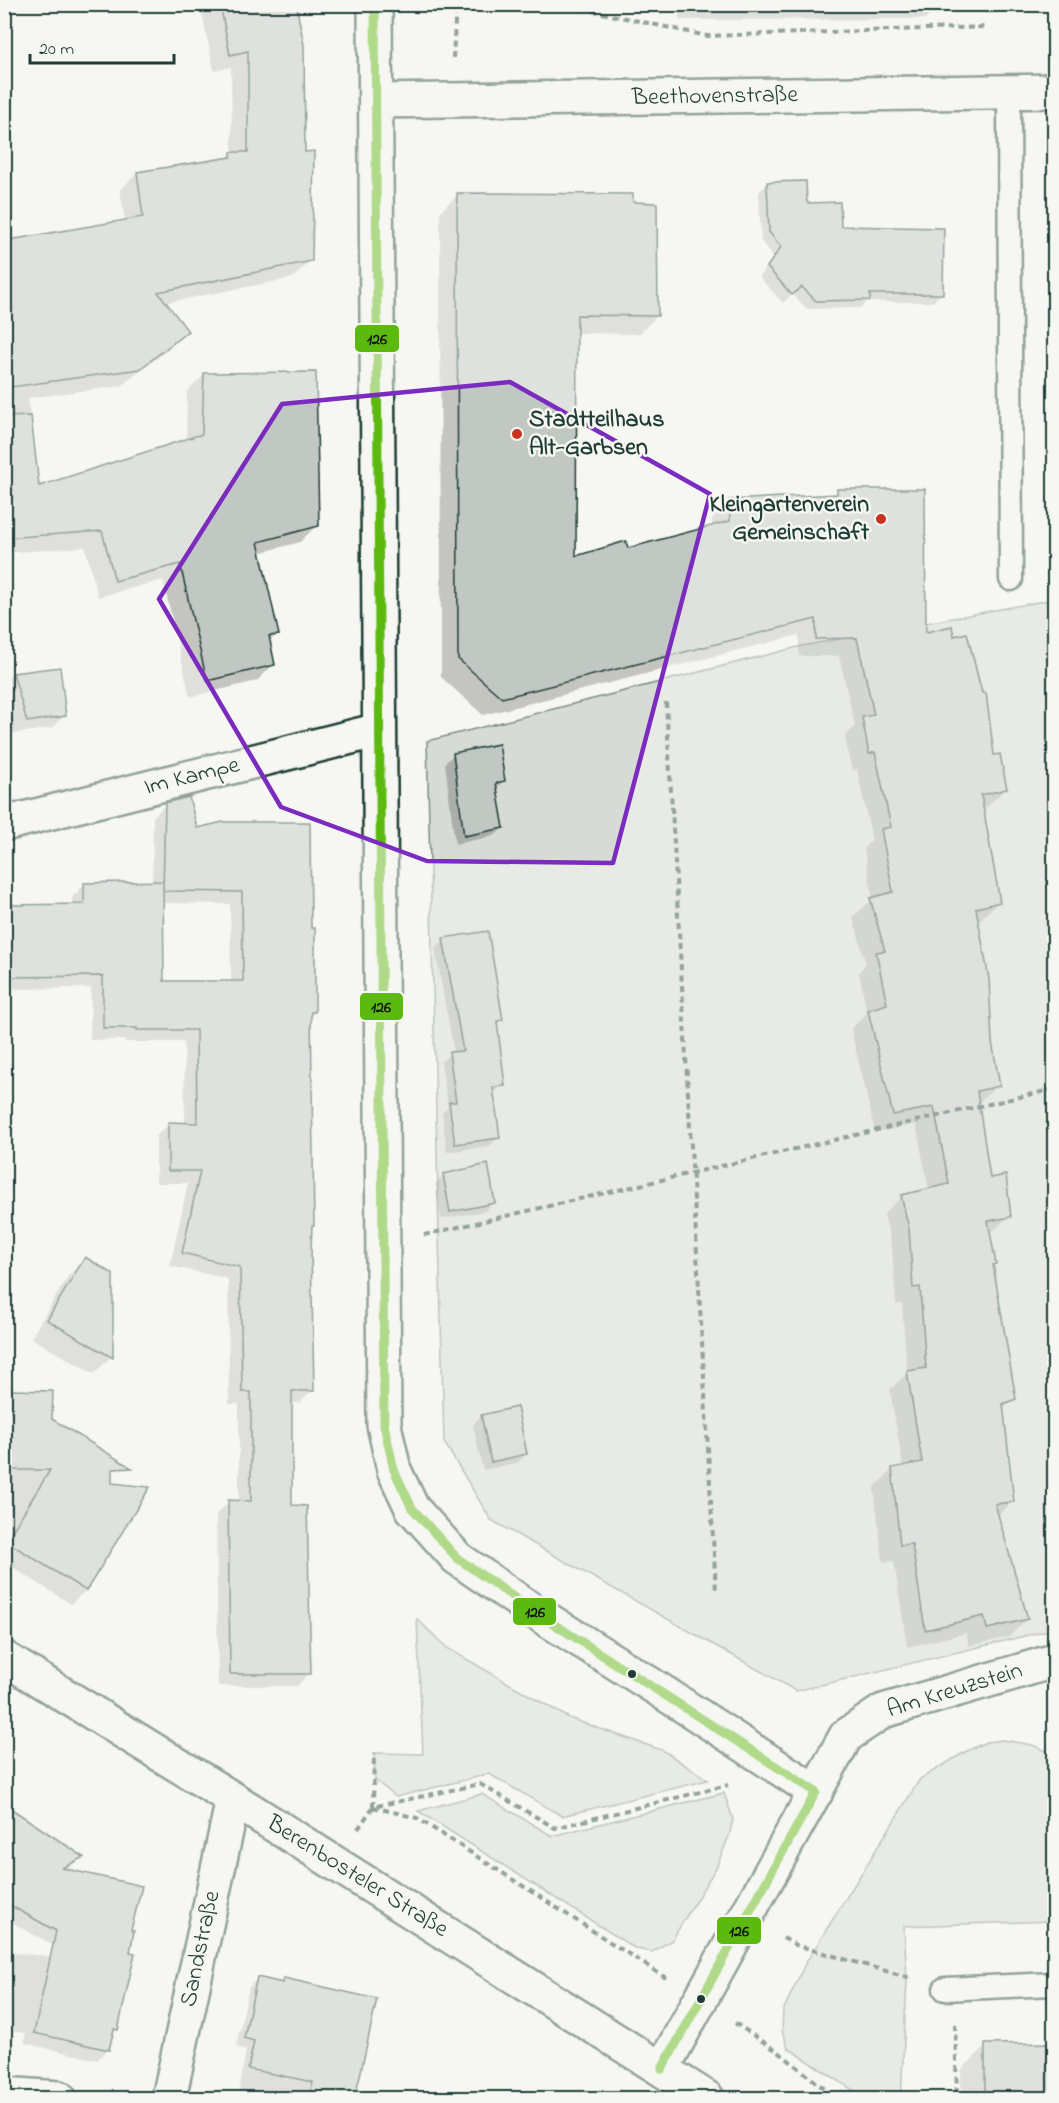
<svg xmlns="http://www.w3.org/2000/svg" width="1059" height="2103" font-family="'Indie Flower',sans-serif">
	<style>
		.green { fill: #d6dbd6; stroke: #7a8c85; stroke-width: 1.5 }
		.shadow { fill: #0003; fill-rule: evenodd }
		.building { fill: #c1c8c3; stroke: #1f3d34; stroke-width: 1.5 }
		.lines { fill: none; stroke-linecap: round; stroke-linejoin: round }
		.service-casing { stroke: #1f3d34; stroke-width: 27 }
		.minor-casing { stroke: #1f3d34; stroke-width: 38 }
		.tertiary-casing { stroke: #1f3d34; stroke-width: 38 }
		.path { stroke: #1f3d34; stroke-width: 4; stroke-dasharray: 6 4.5; stroke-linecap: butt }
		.service { stroke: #f6f6f2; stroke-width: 22 }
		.minor { stroke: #f6f6f2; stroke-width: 33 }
		.tertiary { stroke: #f6f6f2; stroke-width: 33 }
		.bus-1-casing { stroke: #f6f6f2; stroke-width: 14 }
		.bus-1 { stroke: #5cb910; stroke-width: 9 }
		.marked { fill: none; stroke: #7b2cbf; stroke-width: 4.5; stroke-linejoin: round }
		.poi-dot { fill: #c8321e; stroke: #f6f6f2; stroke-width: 2 }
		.bus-dot { fill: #1f3d34; stroke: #f6f6f2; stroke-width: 2 }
		.labels { text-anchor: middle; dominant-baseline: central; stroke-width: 5; stroke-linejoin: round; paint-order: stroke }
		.street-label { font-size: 24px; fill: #1f3d34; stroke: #f6f6f2 }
		.poi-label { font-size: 24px; font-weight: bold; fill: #1f3d34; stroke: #f6f6f2; text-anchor: start }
		.line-badge { stroke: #f6f6f2; stroke-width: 2 }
		.pale-badge-label { font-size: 16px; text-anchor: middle; font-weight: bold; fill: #111 }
	</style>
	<rect width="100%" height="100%" fill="#f6f6f2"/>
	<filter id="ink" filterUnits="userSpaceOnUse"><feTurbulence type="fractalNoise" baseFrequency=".0167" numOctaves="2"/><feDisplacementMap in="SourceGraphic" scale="12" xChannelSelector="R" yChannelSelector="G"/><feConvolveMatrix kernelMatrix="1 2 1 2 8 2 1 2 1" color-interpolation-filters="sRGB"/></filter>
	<g filter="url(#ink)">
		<path class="green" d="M1054,599v1030l-258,62 -305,-171 -47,-78 -17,-701 375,-95z
			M417,1619l30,29 122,70 95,33 44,29 -146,36 -73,-42 -93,23 -21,-17 -1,-27 49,1z
			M1003,1740l29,5 15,6 7,12v158l-150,5 3,54 -6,118h-36l-77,-50 -6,-17 1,-20 22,-47 115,-185 45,-27 21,-10z
			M724,1793l9,26 -4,17 -12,30 -45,74 -20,12 -16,-3 -218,-138 64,-17 70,42z"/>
		<path class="shadow" d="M200,4h95l15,257 -17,17 -128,25 21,28 -16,17 -49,38 -93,12 9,90 149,-47 1,-49 17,-17 113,150 -17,17 -41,11 18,81 -8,8 5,22 -17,17 -67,16 -27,-117 -65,17 -13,-50 -81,6v-359l5,-1 5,48 111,-20 -5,-31 17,-17 89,-14 6,-6 -1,-86 -17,4z
			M679,4h262l-15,15 -247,1z
			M768,183l37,21 137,89 -9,9h-66l-7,6 -53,1 -15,-15 -9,9 -24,-26 14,-20 -12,-16 -2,-49z
			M458,194l199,122 -18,18 -64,-1v225l52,-8 85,-23v-8l18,-18 102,-5 5,-5 88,143 68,123 12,32 -18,18 -6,1 17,94 -18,18h-4l14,122 8,43 -21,19 12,75 20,37 -20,19 6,28 -4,4 23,132 -12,11 11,91 -16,16 30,102 -18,18 -40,9 -3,-13 -59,14 -13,-86 -11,1 -9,-74 18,-18 11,-3 -13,-77 17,-17 -5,-69 -6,1 -4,-57 -8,-34 18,-18 27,-6 -13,-66 -41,8 -24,-103 16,-16 -8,-41 7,-8 -13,-47 20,-18 -9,-51 8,-8 -15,-71 -5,2 -7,-34 10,-11 -16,-70h-40v-21l-316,80 -42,-38 -1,-465z
			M59,669l5,47 -12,12 -48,7v-59z
			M454,754l49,27 -8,8 8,39 -9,8 -39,8 -10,-81z
			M166,804l143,125 5,82 -4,4 2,375 -12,13h-10l1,103 18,167 -12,13h-79l-2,-172 13,-12h10v-98h-10l-1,-125 -58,-13 18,-83h-32v-47l13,-12h16l-1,-82h-59v-2h-35l1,-52 -87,1v-83h68v-9l13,-13 67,-1 1,-66zM162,903l68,1 1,78 -68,1z
			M444,940l58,79 -6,6 7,60 -11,9 6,43 -8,9 -43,6 -5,-39 6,-7 -7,-44 9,-8 4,-1 -19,-105z
			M443,1176l51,26 -9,9 -44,8 -6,-35z
			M85,1259l27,15 -1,83 -17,17 -63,-36 37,-62z
			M11,1391l100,93 37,4 -63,103 -14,13 -67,-42v-165z
			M481,1416l45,38 -9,9 -34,7 -10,-45z
			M4,1807l77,51 -15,12 56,92 -5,67 -6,6 -3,14 -11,11 -73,-17 2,-10 -22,-2v-79l74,7 -74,-41z
			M258,1978l23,6 4,-4 71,109 7,2 -2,7h-123l8,-48 -10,-3 13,-60z
			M986,2046h68v52h-93v-28z"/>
		<path class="building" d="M220,4h76l8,41 1,107 9,-1 -2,110 -154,31 30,39 -48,38 -136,19v-147l139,-24 -6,-45 94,-15v-5h17v-101l-18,4z
			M806,181l1,22 33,-1 1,24 103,2 -1,66h-73v6l-54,1 -14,-14 -10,8 -25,-28 14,-20 -12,-15 -2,-50z
			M457,193l176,1v8l24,1 1,113 -81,-1 -1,241 50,-15 2,7 102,-27 -1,-21 108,-6v-5h88l1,143 26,-6 2,10 13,-3 15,60h4l8,62 6,-1 7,35 -26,6 19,107 -24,6 13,71 3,63 8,44 -23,5 13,87 16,-3 5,42 -23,4 8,43 -3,1 23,134 -13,5 11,98 -19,2 33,115 -41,10 -3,-13 -59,14 -13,-86 -12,1 -8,-77 30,-6 -15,-91 19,-3 -6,-81 -7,1 -4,-59 -8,-34 48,-11 -15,-77 -41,8 -25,-105 19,-6 -11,-52 9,-1 -15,-53 23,-6 -12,-63 10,-2 -16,-75 -6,2 -7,-37 12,-2 -17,-77 -41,1v-20l-314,79 -44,-39z
			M316,372l3,154 -61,16 21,93 -10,1 6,29 -68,16 -27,-117 -65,17 -13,-50 -98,7v-121l27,-1 8,70 163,-52 2,-61z
			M60,667l6,49 -39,6 -14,-49z
			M499,744l6,37 -9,2 8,45 -40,8 -11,-83z
			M189,797l8,31 26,-6h87l1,106h4v84h-4l3,214h-2l-1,22 3,143h-22v114l15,1 4,168h-81l-2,-174 23,1v-109h-9l-2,-125 -58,-14 18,-82h-32v-49l29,1 -1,-93h-59v-2h-34v-52l-99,1v-72l80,-1v-21l79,-2 1,100h79l-1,-89 -79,-1 2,-88z
			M488,931l15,89 -6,1 8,65 -12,1 7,51 -45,6 -6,-42h7l-7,-50 14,-1 -20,-113z
			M488,1164l7,39 -45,9 -7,-38z
			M85,1257l28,17v84l-66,-38z
			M10,1390l43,1 -1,28 80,49 -20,1v14l38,4 -64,104 -80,-50 44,-71h-46v-59h6z
			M517,1407l10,47 -36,8 -10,-47z
			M4,1804l80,53 -22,11 80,18 -11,44 3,1 -4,21 5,1 -17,77 -4,-1 -5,21 -75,-17 22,-102 -52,-29z
			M257,1977l26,6 1,-5 93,21 -22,99h-46l4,-16 -65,-13 6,-28 -10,-3z
			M1054,2043v55h-69v-54z"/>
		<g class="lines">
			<g class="service-casing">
				<path id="service" d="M1009,92l2,487
					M945,1989l109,-5"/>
			</g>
			<g class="minor-casing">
				<path id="minor" d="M375,4l9,1421 10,45 18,38 45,50 75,52 126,79 158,103
					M376,101l678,-10
					M4,824l375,-94
					M662,2069l184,-333 37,-25 171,-50
					M4,2094l55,4
					M169,2098l64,-299"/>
			</g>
			<g class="tertiary-casing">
				<path id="tertiary" d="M4,1658l229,141 474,299"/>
			</g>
			<path class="path" d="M561,4l146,32 280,-9
				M453,58l3,-54
				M666,702l50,889
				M424,1235l630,-146
				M377,1806l103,-22 75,44 173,-43
				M373,1807l44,11 249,160
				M373,1807l1,-54
				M358,1829l15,-22
				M783,1938l13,7 114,33
				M735,2023l45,30 56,45
				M955,2024l2,74"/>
			<use href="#service" class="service"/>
			<use href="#minor" class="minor"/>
			<use href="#tertiary" class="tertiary"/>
			<g class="bus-1-casing">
				<path id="bus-1" d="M375,4l9,1421 10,45 18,38 45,50 75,52 284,182
					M662,2069l154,-277"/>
			</g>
			<use href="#bus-1" class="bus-1"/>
		</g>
	</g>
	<path d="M0 0H1059V2103H0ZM510,382l200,112 -97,369 -186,-2 -146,-54 -122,-208 123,-195z" fill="#f6f6f2" fill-opacity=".55" fill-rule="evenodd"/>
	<path class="marked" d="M510,382l200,112 -97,369 -186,-2 -146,-54 -122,-208 123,-195z"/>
	<g class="poi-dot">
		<circle cx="517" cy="434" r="6"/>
		<circle cx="881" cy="519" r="6"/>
	</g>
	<g class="bus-dot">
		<circle cx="632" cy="1674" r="5"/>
		<circle cx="701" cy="1999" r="5"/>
	</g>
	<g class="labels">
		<g class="street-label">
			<text transform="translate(715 97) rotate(-1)">Beethovenstraße</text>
			<text transform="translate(192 777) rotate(-14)">Im Kampe</text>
			<text transform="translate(955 1691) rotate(-17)">Am Kreuzstein</text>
			<text transform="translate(357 1877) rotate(32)">Berenbosteler Straße</text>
			<text transform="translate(201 1949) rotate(-78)">Sandstraße</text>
		</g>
		<g class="poi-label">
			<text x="529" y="420">Stadtteilhaus<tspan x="529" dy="28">Alt-Garbsen</tspan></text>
			<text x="869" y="505" text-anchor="end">Kleingartenverein<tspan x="869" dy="28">Gemeinschaft</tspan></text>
		</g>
	</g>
	<g class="line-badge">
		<rect x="354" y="324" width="46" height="29" rx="6" fill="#5cb910"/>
		<rect x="359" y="992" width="45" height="29" rx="6" fill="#5cb910"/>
		<rect x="512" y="1597" width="45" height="29" rx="6" fill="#5cb910"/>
		<rect x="716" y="1916" width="46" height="29" rx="6" fill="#5cb910"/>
	</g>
	<g class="pale-badge-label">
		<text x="377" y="344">126</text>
		<text x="381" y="1012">126</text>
		<text x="535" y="1617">126</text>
		<text x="739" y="1936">126</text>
	</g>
	<rect width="1059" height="2103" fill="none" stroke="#f6f6f2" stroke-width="24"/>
	<rect x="12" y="12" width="1035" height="2079" fill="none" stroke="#1f3d34" stroke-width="2" filter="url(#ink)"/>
	<path d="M30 54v9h144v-9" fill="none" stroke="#1f3d34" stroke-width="3"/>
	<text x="39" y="54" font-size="18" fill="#1f3d34" stroke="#f6f6f2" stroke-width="4.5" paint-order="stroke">20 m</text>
</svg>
